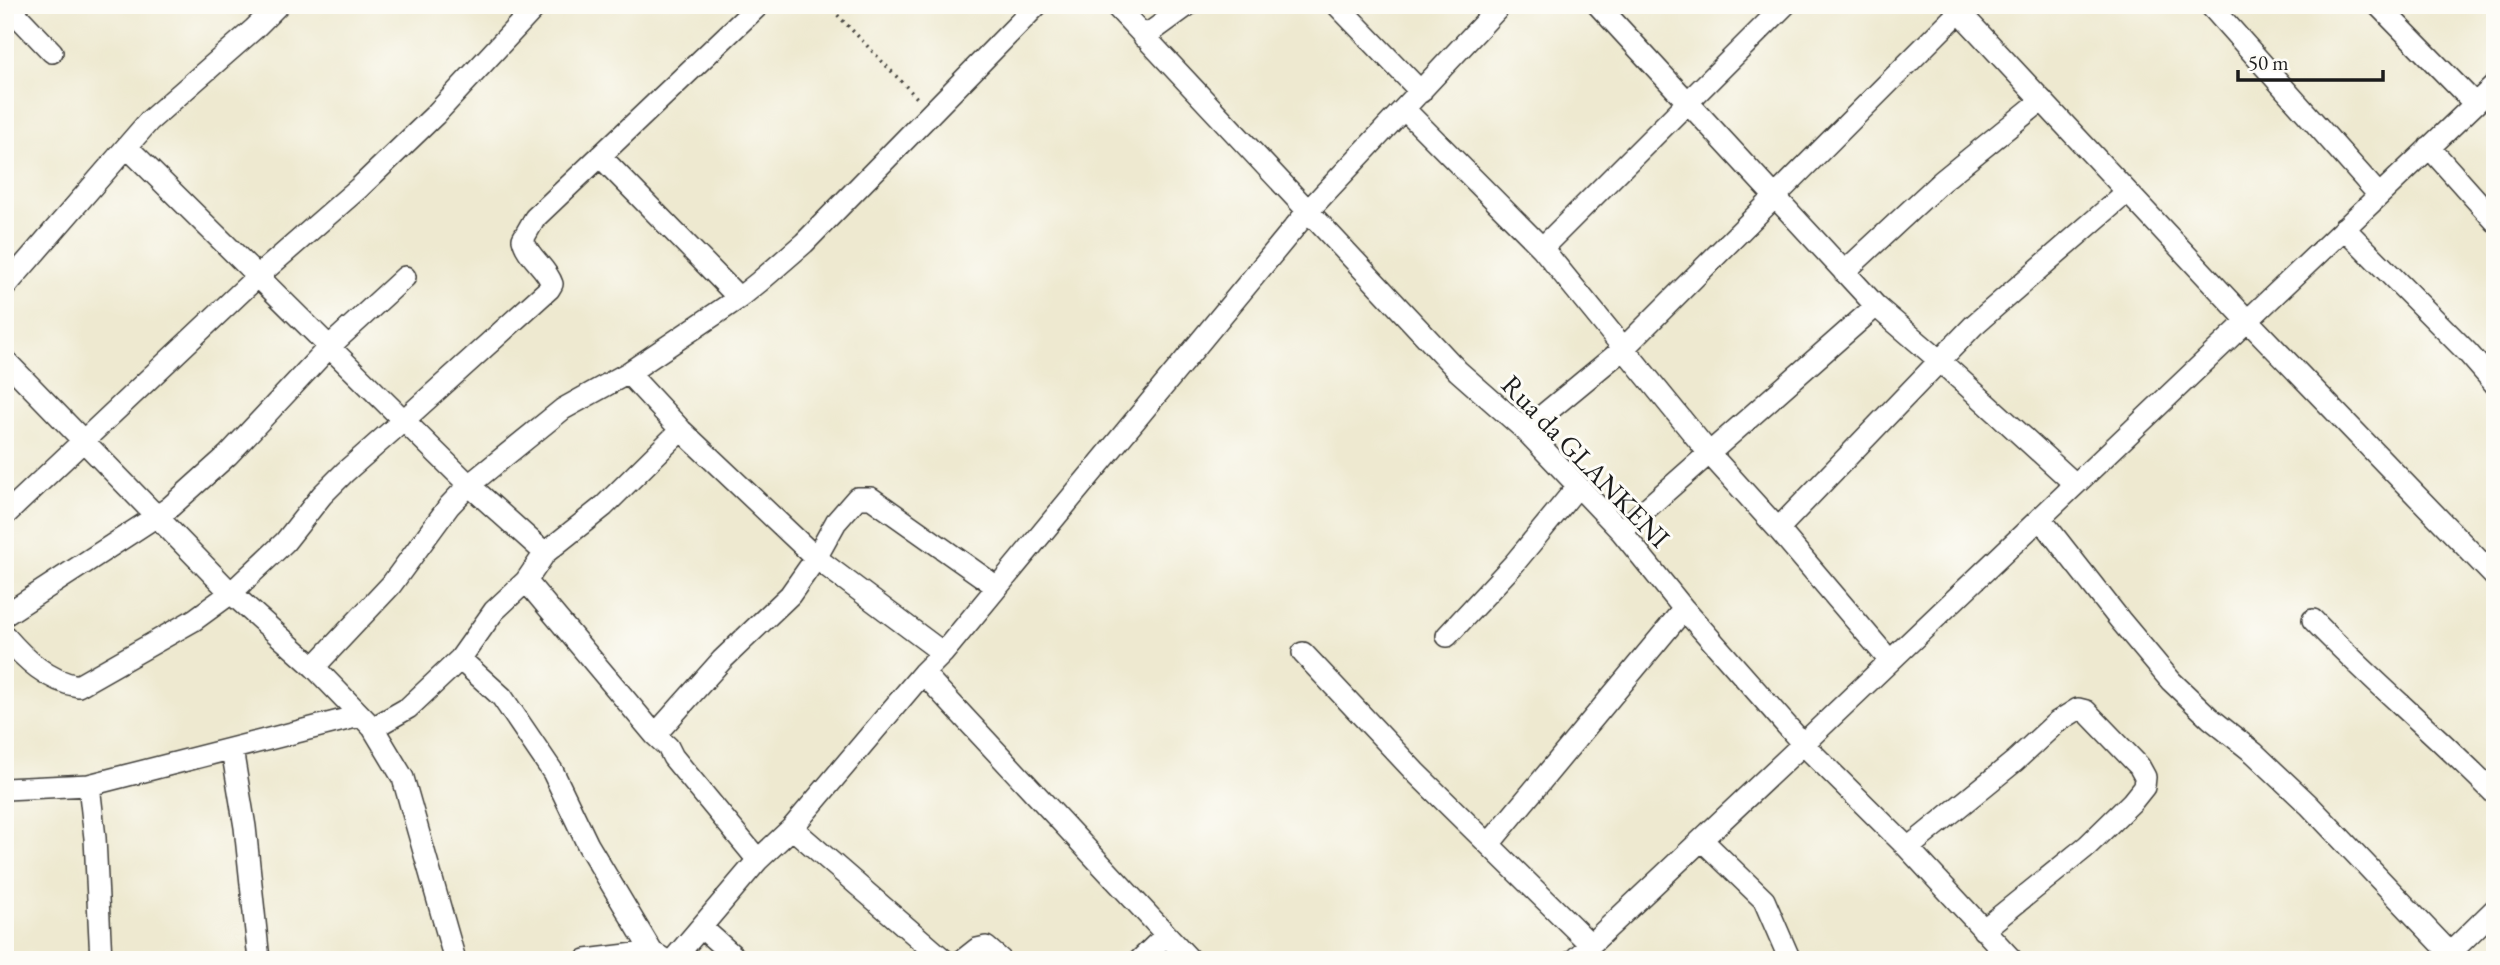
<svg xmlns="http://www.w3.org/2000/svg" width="2500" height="965" font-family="'EB Garamond',serif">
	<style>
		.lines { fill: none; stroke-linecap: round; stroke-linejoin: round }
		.minor-casing { stroke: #3c3b37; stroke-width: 24 }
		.path { stroke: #3c3b37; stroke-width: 3.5; stroke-dasharray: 2 5; stroke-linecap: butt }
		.minor { stroke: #fff; stroke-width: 21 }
		.labels { text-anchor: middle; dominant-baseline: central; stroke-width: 6; stroke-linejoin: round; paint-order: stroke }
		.street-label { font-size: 28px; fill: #1c1c1c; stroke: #fdfcf7 }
	</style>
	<rect width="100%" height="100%" fill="#fdfcf7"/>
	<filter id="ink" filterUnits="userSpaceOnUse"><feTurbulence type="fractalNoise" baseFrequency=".0143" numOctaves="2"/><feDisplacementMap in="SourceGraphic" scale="14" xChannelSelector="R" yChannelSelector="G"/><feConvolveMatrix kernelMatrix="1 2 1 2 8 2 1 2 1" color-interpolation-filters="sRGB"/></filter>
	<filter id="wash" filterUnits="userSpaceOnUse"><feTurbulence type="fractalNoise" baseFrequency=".00686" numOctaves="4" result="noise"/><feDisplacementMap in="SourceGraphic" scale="28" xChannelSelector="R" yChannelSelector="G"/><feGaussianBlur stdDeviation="1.57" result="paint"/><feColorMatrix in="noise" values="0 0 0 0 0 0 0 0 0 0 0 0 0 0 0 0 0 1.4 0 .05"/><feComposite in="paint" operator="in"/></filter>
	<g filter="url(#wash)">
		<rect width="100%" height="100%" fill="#eee9d0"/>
	</g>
	<g filter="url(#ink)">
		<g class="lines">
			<g class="minor-casing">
				<path id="minor" d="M7,5l45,47
					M1115,5l343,366 67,59 96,101 63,78 119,135 105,104 104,112
					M1337,5l84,87
					M1598,5l278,301 64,55 135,123
					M1953,5l294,315 248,257
					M2210,5l169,190
					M2378,5l97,99
					M1144,37l44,-32
					M1405,110l137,138 167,205 69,76 112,132
					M127,147l342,338 76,68
					M2429,147l66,74
					M600,156l139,142
					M2344,228l124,125 27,31
					M1542,248l243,-243
					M1844,272l98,-91 100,-81
					M5,287l144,-166 105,-92 24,-24
					M5,360l226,233 83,74 59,61 30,50 52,182
					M628,373l53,57 135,128 127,95
					M1525,430l98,-81 336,-337
					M5,515l253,-239 102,-89 75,-72 102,-110
					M2040,518l80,102 51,61 39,37 44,35 55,52 141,148
					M1778,529l196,-204 153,-133
					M1621,531l255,-225
					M526,581l129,154 13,12 5,10 85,103
					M5,615l164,-107 59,-53 102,-109 75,-69
					M2313,620c59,61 123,114 182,174
					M5,636c20,23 43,45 73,50l116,-66 37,-27 54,-51 37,-47 23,-23 59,-52 145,-131 3,-5c-6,-18 -25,-27 -29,-45l12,-21 224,-213
					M1447,636l66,-71 65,-79
					M1303,653l112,119 175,172
					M460,659l42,38 51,75 35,73 64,107
					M314,667l77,-82 58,-79 20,-21 94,-76 65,-36 111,-75 20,-16 45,-39 233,-238
					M923,673l267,287
					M373,728l35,-20 52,-49 34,-48 32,-30 19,-28 59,-47 77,-76
					M655,735l67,-75 68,-65 26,-37 20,-36 21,-24h14l126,89
					M232,749l13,78 14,133
					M89,785l6,53 6,122
					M5,789l84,-4 270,-69
					M792,828l152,132
					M1702,840l62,60 26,60
					M1489,844l195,-235
					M1908,848l107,-87 42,-39 21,-13 8,2 53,55 6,11 -1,10 -12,15 -45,44 -104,84
					M702,928l36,32
					M586,960l66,-8 10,6
					M673,960l85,-100 34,-32 131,-155 20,-20 365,-442 193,-206
					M963,960l14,-11 9,-2 15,13
					M1140,960l26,-25
					M1574,960l229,-216 692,-659
					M2443,960l52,-51"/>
			</g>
			<path class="path" d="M828,5l91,95"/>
			<use href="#minor" class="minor"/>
		</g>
	</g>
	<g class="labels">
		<g class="street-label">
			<text transform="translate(1586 461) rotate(46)">Rua da GLANKENI</text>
		</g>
	</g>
	<rect width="2500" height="965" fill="none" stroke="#fdfcf7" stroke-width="28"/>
	<path d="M2238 70v10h145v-10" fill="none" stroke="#1c1c1c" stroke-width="3.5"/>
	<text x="2248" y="70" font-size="21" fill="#1c1c1c" stroke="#fdfcf7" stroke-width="5" paint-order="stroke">50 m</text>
</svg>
